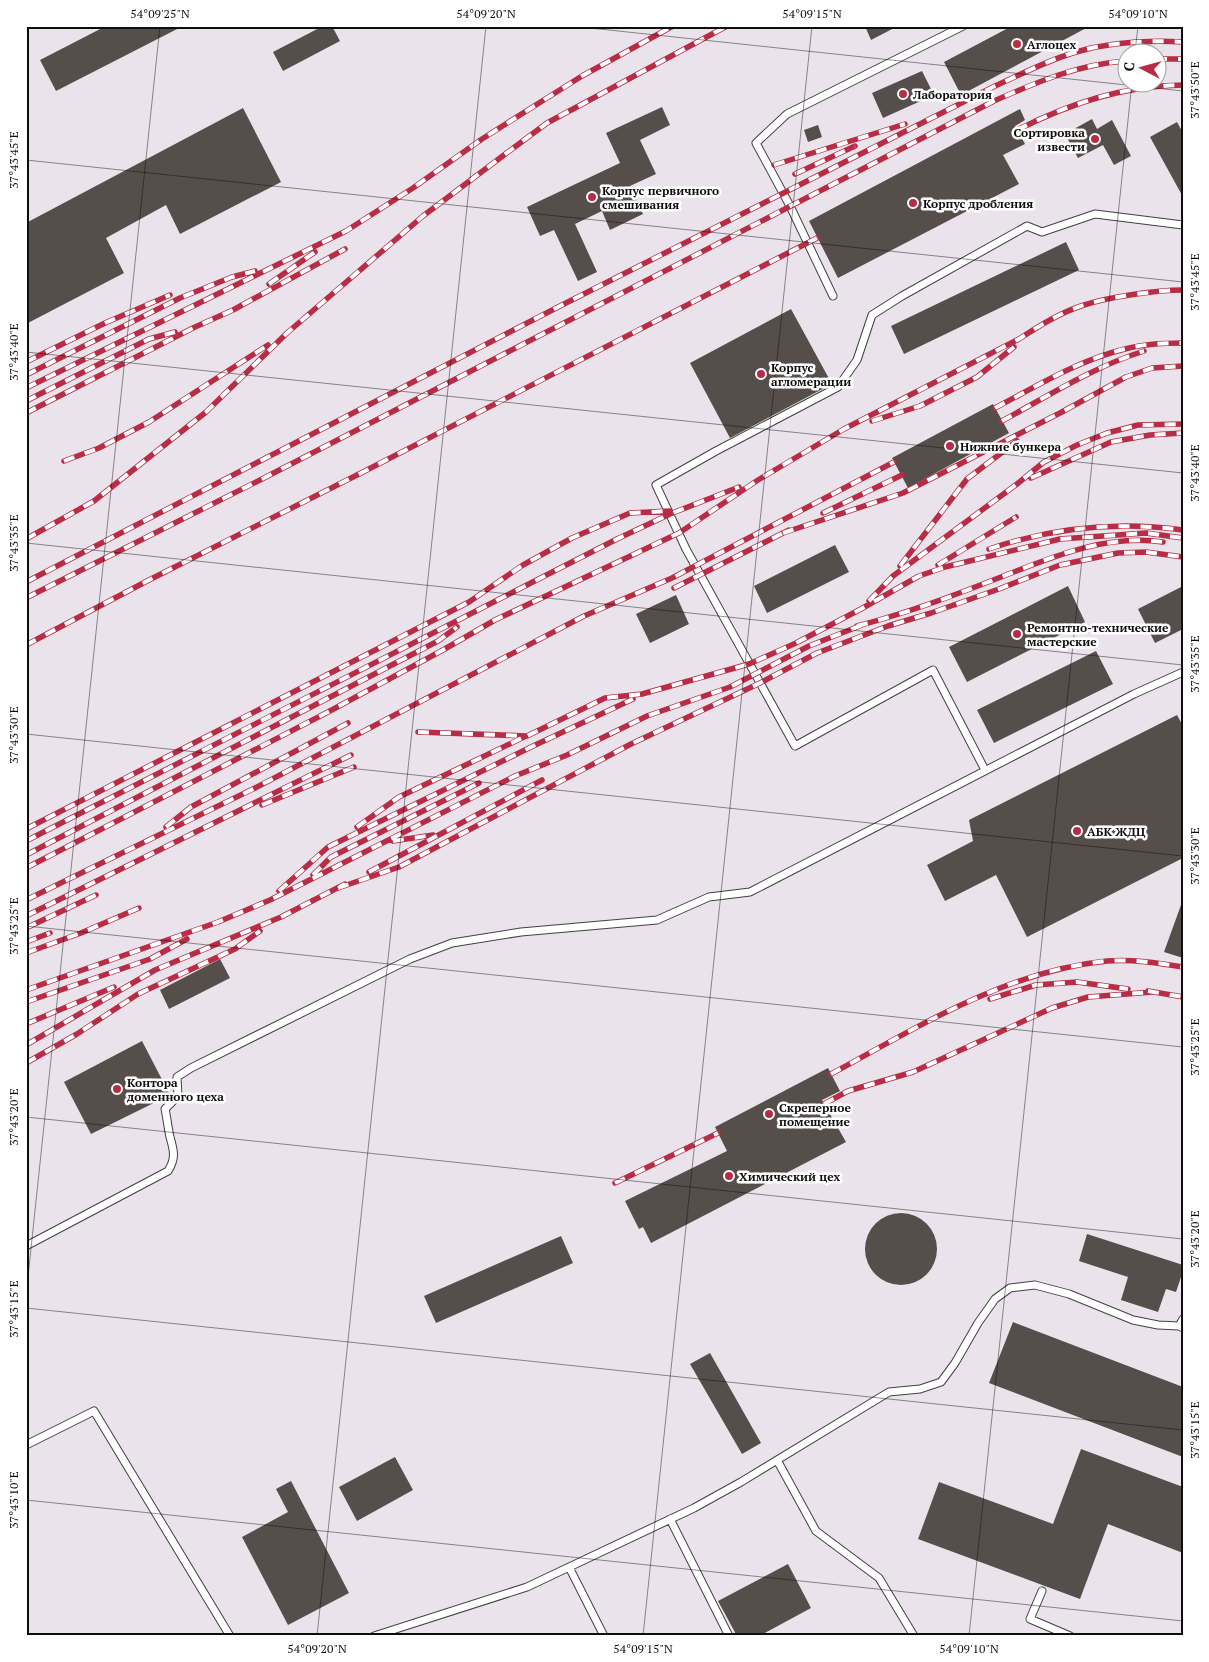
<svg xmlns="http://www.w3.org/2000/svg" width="1209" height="1662" font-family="'PT Serif',serif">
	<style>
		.industrial { fill: #eae3ec; fill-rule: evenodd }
		.building { fill: #564e4b }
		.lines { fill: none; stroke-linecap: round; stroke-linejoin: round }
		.lane-casing { stroke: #414141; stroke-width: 9 }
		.lane { stroke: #fff; stroke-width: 7 }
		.rail-casing { stroke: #b82c45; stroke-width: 5.5 }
		.rail { stroke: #fff; stroke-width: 4; stroke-dasharray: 11; stroke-linecap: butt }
		.ticks { fill: none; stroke: #0e0e0e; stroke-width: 1; stroke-opacity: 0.45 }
		.poi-dot { fill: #b82c45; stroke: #fff; stroke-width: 2 }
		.labels { text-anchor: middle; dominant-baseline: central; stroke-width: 5; stroke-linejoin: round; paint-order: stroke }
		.poi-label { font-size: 12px; font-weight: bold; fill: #0e0e0e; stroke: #fff; text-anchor: start }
		.neatline { fill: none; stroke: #0e0e0e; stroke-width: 2 }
		.ticks-label { font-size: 12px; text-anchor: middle; fill: #0e0e0e }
	</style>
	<rect width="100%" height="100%" fill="#fefaf0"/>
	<path class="industrial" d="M26,26h1157v1610h-1157zM1126,52h30v30h-30z"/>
	<path class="building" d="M106,26h77l-127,65 -16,-31z
		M323,26h9l8,15 -57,30 -10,-19z
		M865,26h33l-27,14z
		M1012,26h78l-129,69 -17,-33z
		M922,71l12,24 -51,23 -11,-25z
		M662,107l8,18 -30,15 16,34 -26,12 13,28 -33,16 -8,-19 -27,13 22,48 -19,9 -24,-51 -14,6 -13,-29 93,-44 -14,-30z
		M243,108l38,74 -101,52 -14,-29 -60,33 18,35 -98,51v-101z
		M1020,109l5,11 -10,6 10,18 -22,11 16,29 -181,94 -29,-57z
		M1092,119l5,10 15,-9 19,36 -17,9 -11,-20 -25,13 -13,-24z
		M1177,122l6,11v64l-33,-60z
		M818,125l4,12 -14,5 -4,-12z
		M1066,242l13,28 -175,84 -13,-28z
		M791,309l41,75 -102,54 -40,-75z
		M993,404l16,29 -101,55 -16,-30z
		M835,545l14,27 -82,41 -13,-27z
		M1068,586l17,36 -118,60 -18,-35z
		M1183,586v43l-28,14 -17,-34z
		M676,595l13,29 -39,19 -14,-29z
		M1096,651l17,33 -119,59 -17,-33z
		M1177,715l6,11v132l-156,79 -31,-62 -51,26 -18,-36 46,-24 -4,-21z
		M1181,905h2v53l-19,-6z
		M220,959l10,19 -61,31 -9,-19z
		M142,1041l28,54 -79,39 -27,-52z
		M828,1068l12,23 -18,9 24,42 -195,101 -8,-16 -4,2 -14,-28 102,-50 -12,-24z
		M865 1249a36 36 0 1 1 72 0a36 36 0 1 1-72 0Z
		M1087,1234l96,31v6l-7,21 -10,-3 -8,23 -37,-12 7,-23 -49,-16z
		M561,1236l12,27 -137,60 -12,-27z
		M1013,1322l170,65v70l-194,-74z
		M710,1353l51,90 -19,11 -52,-90z
		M1081,1449l102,38v66l-75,-29 -28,75 -162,-60 21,-57 114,42z
		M395,1457l18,33 -56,31 -18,-34z
		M291,1481l58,112 -61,32 -46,-88 46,-25 -12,-23z
		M788,1564l23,44 -52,28h-22l-19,-35z"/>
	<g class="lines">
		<g class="lane-casing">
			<path id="lane" d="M833,296l-43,-90 -34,-63 31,-29 176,-88
				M985,770l-52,-100 -138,76 -109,-197 -30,-64 60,-34 122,-64 19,-27 15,-45 30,-19 125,-70 15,6 53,-18 88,11
				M26,1246l142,-75c8,-13 6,-20 2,-34 -2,-9 -3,-19 -5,-28l13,-13 -1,-19 14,-9 219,-109 42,-16 69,-11 136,-12 52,-23 41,-5 384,-198 49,-22
				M1179,1326l4,-7
				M26,1445l68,-34 136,225
				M777,1460l39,71 63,47 35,58
				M670,1519l59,117
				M569,1567l35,69
				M1042,1591l-12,28 40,17
				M374,1636l153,-49 167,-79 47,-26 148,-90 31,-3 21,-7 14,-19 23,-40 17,-24 15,-11 25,-3 34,9 64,26 25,5 21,1 4,2"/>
		</g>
		<use href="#lane" class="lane"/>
		<g class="rail-casing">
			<path id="rail" d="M1156,59h27
				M1017,130c54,-27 105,-44 166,-45
				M774,165l131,-41
				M795,174l60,-28
				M269,284l46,-32
				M26,362l79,-39 65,-28
				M26,375l154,-77 52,-21 23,-6
				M26,388l320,-157 67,-43 69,-49 100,-63 91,-50
				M26,401l123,-62 26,-7
				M995,408c42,-22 84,-48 130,-59 18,-5 39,-6 58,-6
				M26,413l169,-86 38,-17 112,-61
				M872,421l48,-15 57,-29 37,-30
				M1002,421c46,-25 91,-54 142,-70
				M64,461l35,-13 50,-26 119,-77
				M1031,478l80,-36 39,-7 33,-2
				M823,513l79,-38
				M783,533l120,-40 157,-80 66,-36 26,-9 31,-2
				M26,539l68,-38 112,-89 81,-79 136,-117 81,-61 43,-32 180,-97
				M989,549c62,-21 129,-28 194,-19
				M938,565l78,-48
				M900,566l67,-87 50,-38
				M26,582l536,-277 433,-219c27,-12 53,-26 81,-34 34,-10 72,-12 107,-10
				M674,588l115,-58
				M26,598l236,-119 732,-378c43,-19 85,-37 132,-40
				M869,601l24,-25 124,-92 27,-22 33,-17 30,-12 31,-8 45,-1
				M857,626c43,-11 85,-26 126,-42 58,-22 117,-51 180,-42
				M26,645l123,-65 214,-108 454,-234
				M418,732l109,4 78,-38 37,-4 107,-30 47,-21 65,-34 58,-33 26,-9 115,-28 86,-6 37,5
				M262,805l92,-38
				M166,827l25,-20 157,-84
				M357,827l42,-30 125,-60
				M26,829l443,-227 54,-37 49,-27 58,-25 40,-2
				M26,841l591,-302 53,-25 69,-27
				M393,841l40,-6
				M26,855l412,-214 19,-14
				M26,868l302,-156 115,-62 52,-30 184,-87 79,-53 86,-51 175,-90c20,-13 42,-27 65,-34 25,-8 72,-15 99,-15
				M369,872l173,-92
				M313,875l18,-18 148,-74
				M338,888l61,-21 232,-123 129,-61 57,-30 71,-27 43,-13 68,-24 61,-24 58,-12 28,-1 37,5
				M279,891l49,-44 203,-100 102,-48
				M26,900l229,-112 329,-172 88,-38 222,-116
				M26,916l325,-161
				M26,928l70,-33
				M26,942l24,-9
				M26,953l55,-20 58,-25
				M26,990l192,-68 52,-22 245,-124 52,-21 80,-39 83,-29 79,-41 53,-21
				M1148,991l35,6
				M990,999l46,-14 41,-3 51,7
				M26,1002l124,-43 37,-20
				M26,1024l88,-37
				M26,1045l129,-75 126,-53 64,-33
				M26,1063l51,-29 61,-40 97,-45 25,-18
				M831,1074c87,-47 175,-103 276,-113 25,-2 51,2 76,6
				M824,1104l24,-13 65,-19 139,-64 36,-11 65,-5
				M615,1183l103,-50"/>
		</g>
		<use href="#rail" class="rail"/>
	</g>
	<path class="ticks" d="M571,26l612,65M1135,52l3,-26M26,160l1157,122M26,352l1157,121M26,543l1157,122M26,734l1157,122M26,926l1157,121M26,1117l1157,122M26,1296l134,-1270M26,1308l1157,122M26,1500l1157,121M317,1636l169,-1610M643,1636l169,-1610M969,1636l163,-1554"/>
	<g class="poi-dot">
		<circle cx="1017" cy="44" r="5"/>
		<circle cx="903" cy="94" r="5"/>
		<circle cx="1095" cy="139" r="5"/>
		<circle cx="592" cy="197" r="5"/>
		<circle cx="913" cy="203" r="5"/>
		<circle cx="761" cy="374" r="5"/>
		<circle cx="950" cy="446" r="5"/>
		<circle cx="1017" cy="634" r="5"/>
		<circle cx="1077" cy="831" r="5"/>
		<circle cx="117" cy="1089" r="5"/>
		<circle cx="769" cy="1114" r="5"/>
		<circle cx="729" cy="1176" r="5"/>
	</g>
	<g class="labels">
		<g class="poi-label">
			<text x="1027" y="44">Аглоцех</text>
			<text x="913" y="94">Лаборатория</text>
			<text x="1085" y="132" text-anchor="end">Сортировка<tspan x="1085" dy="14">извести</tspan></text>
			<text x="602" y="190">Корпус первичного<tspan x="602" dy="14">смешивания</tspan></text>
			<text x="923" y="203">Корпус дробления</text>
			<text x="771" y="367">Корпус<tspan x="771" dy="14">агломерации</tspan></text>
			<text x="960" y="446">Нижние бункера</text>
			<text x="1027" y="627">Ремонтно-технические<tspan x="1027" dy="14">мастерские</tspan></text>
			<text x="1087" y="831">АБК ЖДЦ</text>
			<text x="127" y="1082">Контора<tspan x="127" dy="14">доменного цеха</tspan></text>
			<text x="779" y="1107">Скреперное<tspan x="779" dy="14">помещение</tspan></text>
			<text x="739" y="1176">Химический цех</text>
		</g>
	</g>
	<rect width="1209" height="1662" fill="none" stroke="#ffffff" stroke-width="55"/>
	<g transform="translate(1142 68) rotate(276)"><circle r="24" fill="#ffffff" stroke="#9f9f9f"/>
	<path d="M0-4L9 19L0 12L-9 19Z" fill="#b82c45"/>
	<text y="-8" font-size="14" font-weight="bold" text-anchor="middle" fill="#0e0e0e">С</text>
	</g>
	<rect x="28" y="28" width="1154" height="1606" class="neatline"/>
	<g class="ticks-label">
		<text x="160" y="18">54°09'25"N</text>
		<text x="486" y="18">54°09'20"N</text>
		<text x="812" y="18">54°09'15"N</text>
		<text x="1138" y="18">54°09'10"N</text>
		<text transform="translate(1195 90) rotate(-90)" y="4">37°43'50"E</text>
		<text transform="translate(14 160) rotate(-90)" y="4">37°43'45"E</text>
		<text transform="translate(1195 282) rotate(-90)" y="4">37°43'45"E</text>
		<text transform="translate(14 352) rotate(-90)" y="4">37°43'40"E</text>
		<text transform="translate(1195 473) rotate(-90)" y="4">37°43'40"E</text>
		<text transform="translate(14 543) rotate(-90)" y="4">37°43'35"E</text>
		<text transform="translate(1195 664) rotate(-90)" y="4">37°43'35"E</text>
		<text transform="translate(14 735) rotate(-90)" y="4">37°43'30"E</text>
		<text transform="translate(1195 856) rotate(-90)" y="4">37°43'30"E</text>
		<text transform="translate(14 926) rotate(-90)" y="4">37°43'25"E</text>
		<text transform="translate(1195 1047) rotate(-90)" y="4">37°43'25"E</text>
		<text transform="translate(14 1117) rotate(-90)" y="4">37°43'20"E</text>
		<text transform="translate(1195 1239) rotate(-90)" y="4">37°43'20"E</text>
		<text transform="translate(14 1309) rotate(-90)" y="4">37°43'15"E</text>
		<text transform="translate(1195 1430) rotate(-90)" y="4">37°43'15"E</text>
		<text transform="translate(14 1500) rotate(-90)" y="4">37°43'10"E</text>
		<text x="317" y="1653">54°09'20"N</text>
		<text x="643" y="1653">54°09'15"N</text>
		<text x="969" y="1653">54°09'10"N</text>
	</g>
</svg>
